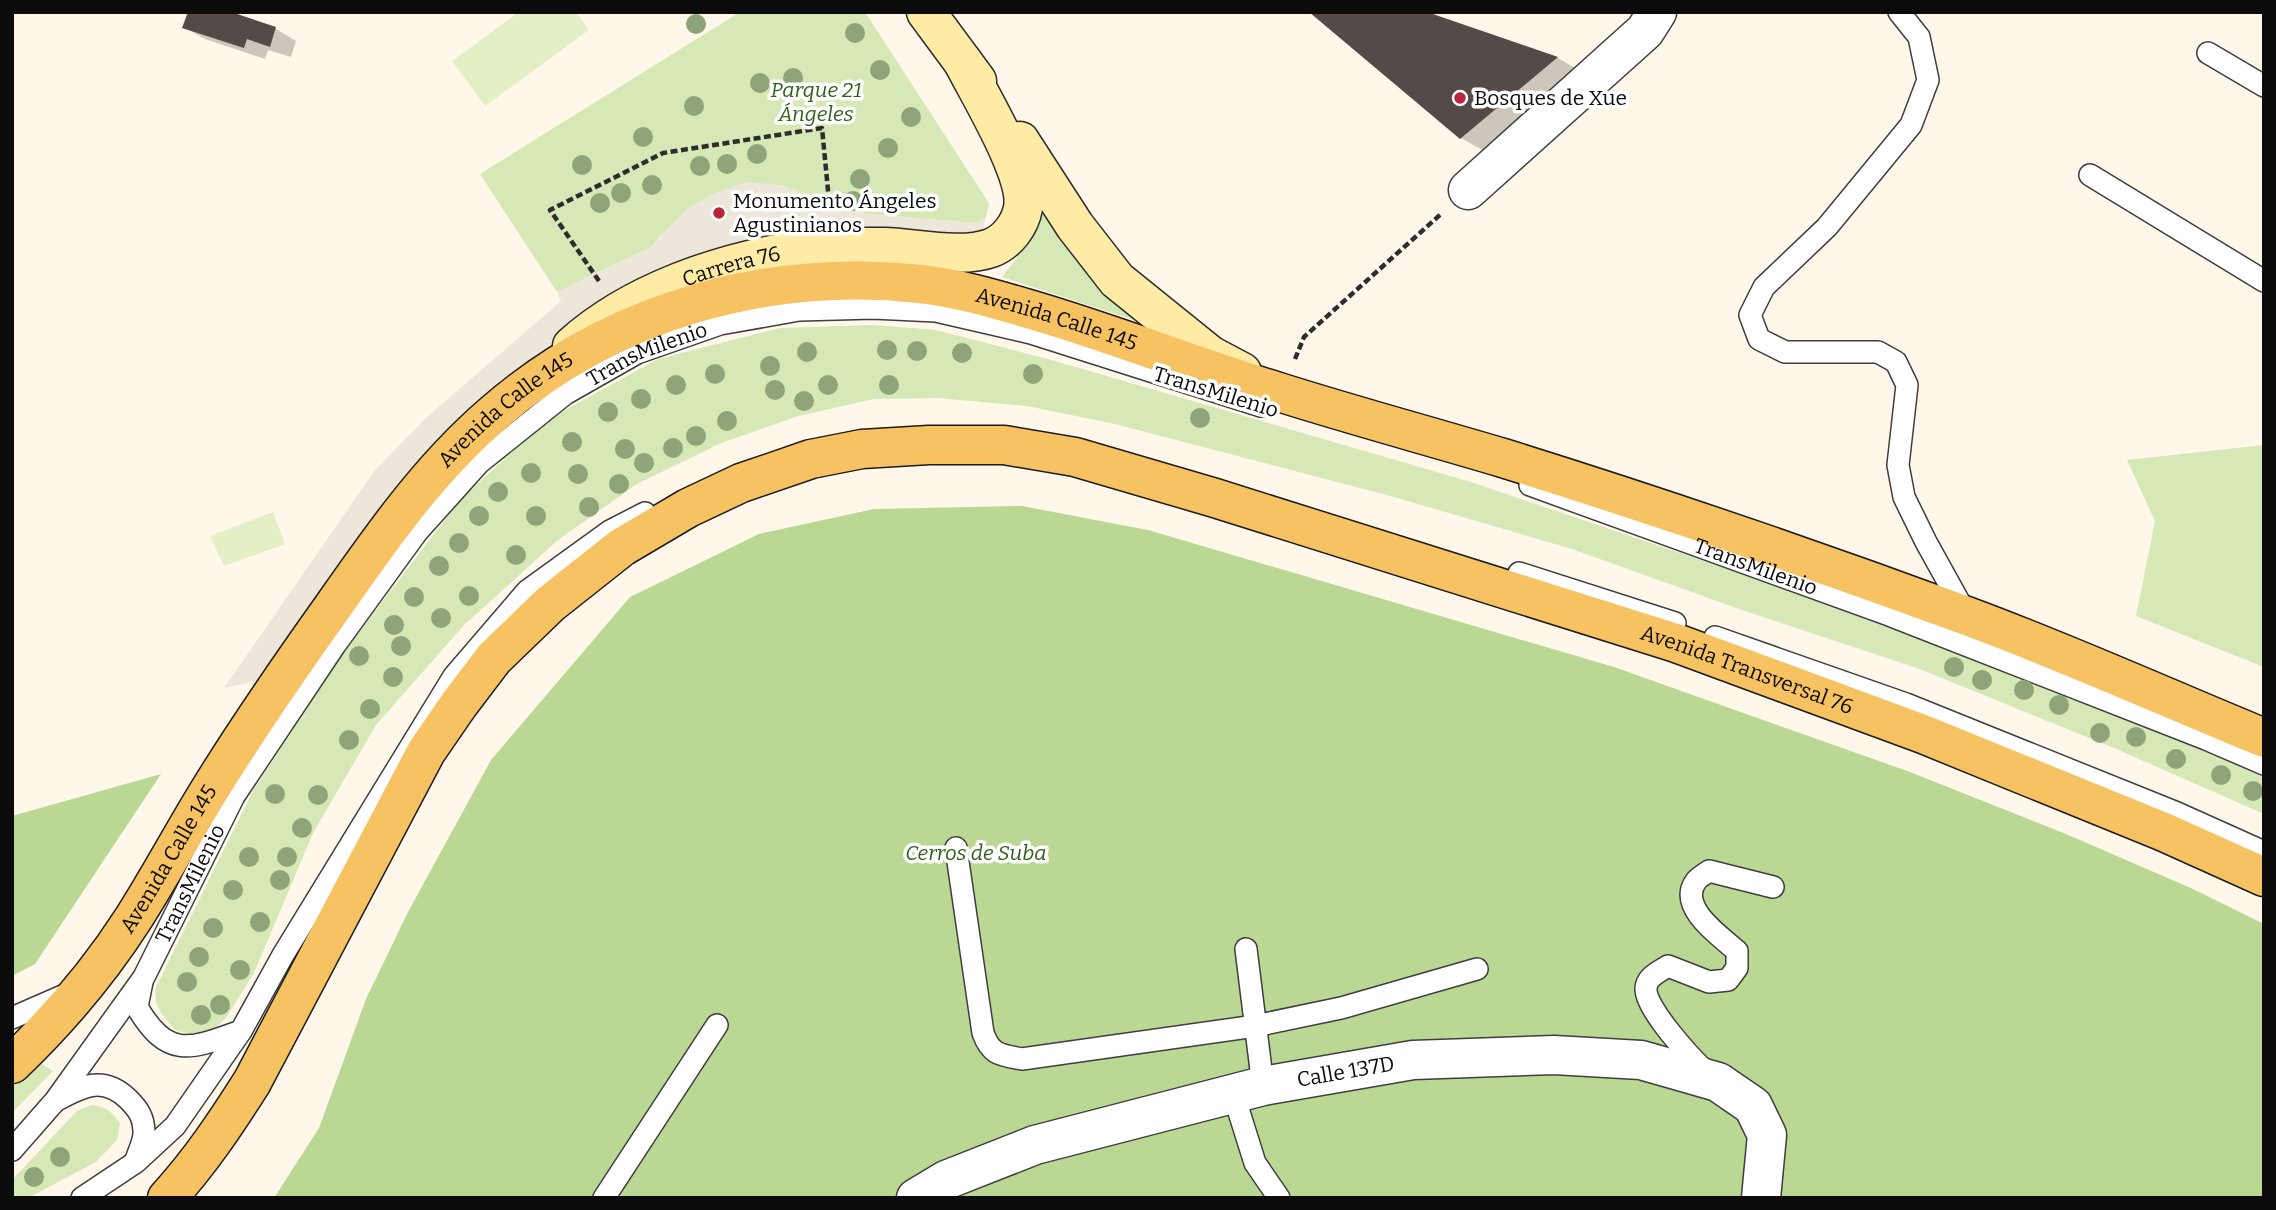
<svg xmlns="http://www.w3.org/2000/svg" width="2276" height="1210" font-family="Bitter,serif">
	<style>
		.green { fill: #d5e8b5 }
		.forest { fill: #bad894 }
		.pitch { fill: #e5efc6 }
		.plaza { fill: #ede6da }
		.shadow { fill: #0003 }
		.building { fill: #544b48 }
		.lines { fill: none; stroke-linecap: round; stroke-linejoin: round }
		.service-casing { stroke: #3e3e3e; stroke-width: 24 }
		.minor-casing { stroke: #3e3e3e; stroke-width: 41 }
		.secondary-casing { stroke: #2d2d2d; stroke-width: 41 }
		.primary-casing { stroke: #1c1c1c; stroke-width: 41 }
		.path { stroke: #2d2d2d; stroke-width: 4.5; stroke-dasharray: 7 3.5; stroke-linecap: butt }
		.service { stroke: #fff; stroke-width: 21 }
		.minor { stroke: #fff; stroke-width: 38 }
		.secondary { stroke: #feeba5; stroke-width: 38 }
		.primary { stroke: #f7c261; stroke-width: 38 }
		.tree { fill: #8fa579 }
		.poi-dot { fill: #b9253c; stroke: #fff; stroke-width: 2.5 }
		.labels { text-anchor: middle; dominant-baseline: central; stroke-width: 7; stroke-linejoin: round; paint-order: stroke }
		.park-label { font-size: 21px; font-style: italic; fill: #33611d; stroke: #fff }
		.poi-label { font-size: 21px; fill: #0b0b0b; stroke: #fff; text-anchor: start }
		.street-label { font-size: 21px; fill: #0b0b0b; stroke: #fff }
	</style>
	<rect width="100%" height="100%" fill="#fff8ea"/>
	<path class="green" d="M740,12h125l118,182 6,10 -3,13 -10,6 -110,-9 -86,-29 -120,50 -7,11 -96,46 -77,-118z
		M1040,211l94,109 -132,-43 20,-26z
		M873,325l63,5 119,31 416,121 268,91 329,121 196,80v40l-150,-66 -197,-80 -175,-58 -170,-61 -178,-52 -279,-73 -88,-18 -89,-8 -64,1 -76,17 -79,28 -82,40 -79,56 -94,85 -88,100 -63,108 -59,140 -28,45 -10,9 -13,4 -15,3 -13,-4 -14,-17 -5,-11 -1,-13 99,-200 95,-144 112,-146 86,-79 111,-61 122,-31z
		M2264,445v222l-128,-51 19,-95 -28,-61z
		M39,1062l14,9 -41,42v-26z
		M92,1105c13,1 20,7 28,18l-3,17 -21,22 -68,36h-16v-18l65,-69z"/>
	<path class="forest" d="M1022,506l126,24 466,137 296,105 156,62 127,55 71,35v274h-1990l45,-70 47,-129 42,-87 83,-152 139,-163 129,-63 115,-25z
		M161,774l-126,190 -23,12v-160z"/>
	<path class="pitch" d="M519,12h57l13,18 -104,76 -33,-45z
		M273,512l12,32 -61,22 -14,-30z"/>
	<path class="plaza" d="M747,182l33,3 86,29 110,9 10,-6 -4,17 -306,40 -405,404 -47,10 151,-218 52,-53 134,-116 -4,-9 96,-46 7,-11 27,-26 27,-16z"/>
	<path class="shadow" d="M225,12l51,17 20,12 -5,16 -23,-7 -3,9 -60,-20 -21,-12z
		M1421,12l137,46 52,31 -96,79 -53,-30z"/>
	<path class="building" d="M188,12h43l45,15 -6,20 -23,-8 -3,9 -62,-20z
		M1309,12h118l131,45 -98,82z"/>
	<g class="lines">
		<g class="service-casing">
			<g id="service">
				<path d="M1899,12l20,25 9,43 -17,45 -84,102 -63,60 -14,28 9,24 26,13h93l18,10 11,23 -9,80 6,32 22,45 41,74"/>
				<path d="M2208,53l56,33"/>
				<path d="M2090,175l174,106"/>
				<path id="s1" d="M1530,485l359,130 317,124 58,25"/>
				<path d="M1519,573l156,50"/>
				<path d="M1715,637l191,67 271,109 87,39"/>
				<path d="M956,848l27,185c8,22 17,22 39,26l233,-33 86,-18 136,-39"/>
				<path d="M1246,949l17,137"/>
				<path d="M142,982l-5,25c31,53 54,42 104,24"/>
				<path d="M12,1018l55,-24"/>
				<path d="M1706,1072c-15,-14 -61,-64 -60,-83 0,-12 13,-17 22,-23l41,16 19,-2 9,-12v-17c-17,-15 -60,-44 -41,-70 3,-4 9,-7 13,-10l64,16"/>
				<path d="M1233,1093l22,70 24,35"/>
				<path d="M57,1100c27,-15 47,-24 71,-1 10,10 16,18 16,34 0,8 -5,18 -8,27"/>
				<path id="s2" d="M12,1150l43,-49 89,-124 90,-181 101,-151 82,-113 62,-69 86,-69 72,-41 83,-29 79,-14 74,-2 63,3 95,22 230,73"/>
				<path d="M82,1198l54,-36 39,-36 66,-95 42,-76 171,-279 73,-85 83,-60 35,-18"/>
				<path d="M604,1198l113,-173"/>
			</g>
		</g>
		<g class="minor-casing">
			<g id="minor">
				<path d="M1468,190l177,-159 12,-19"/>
				<path id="s3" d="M916,1198l30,-18 89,-35 228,-59 150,-26 141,-5 87,5 77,22 35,24 14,29 -6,63"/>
			</g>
		</g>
		<g class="secondary-casing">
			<g id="secondary">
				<path d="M926,12l51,69"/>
				<path d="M1020,141l55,85 42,54 93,75 32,17"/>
				<path id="s4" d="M572,346c60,-54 149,-84 228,-96 28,-4 57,-3 85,-3 31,1 76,12 106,1 16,-6 29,-23 32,-40 6,-33 -44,-114 -60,-146"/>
			</g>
		</g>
		<g class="primary-casing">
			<g id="primary">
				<path id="s5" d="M12,1064c46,-44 87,-92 121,-145 27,-42 50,-86 76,-128 38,-62 79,-121 121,-180 49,-70 98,-141 163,-197 116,-102 274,-147 427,-130 36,4 71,14 105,24 87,25 171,59 257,85 73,23 147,43 221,65 154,48 309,101 461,157 101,37 200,82 300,123"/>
				<path id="s6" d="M167,1198c33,-36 59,-75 85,-116l174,-330 33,-48 35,-46 56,-54 72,-57 66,-39 53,-25 70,-24 51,-10 67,-4h75l71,12 140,41 461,145 247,91 241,98 100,45"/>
			</g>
		</g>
		<path class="path" d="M599,281l-49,-71 113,-57 159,-25 8,83
			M1295,359l9,-22 137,-123"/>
		<use href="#service" class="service"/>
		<use href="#minor" class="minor"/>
		<use href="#secondary" class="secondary"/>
		<use href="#primary" class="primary"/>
	</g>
	<g class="tree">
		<circle cx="696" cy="24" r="10"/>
		<circle cx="855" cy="33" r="10"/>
		<circle cx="880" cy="70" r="10"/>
		<circle cx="793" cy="78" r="10"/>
		<circle cx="760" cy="83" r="10"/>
		<circle cx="694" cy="106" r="10"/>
		<circle cx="911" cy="117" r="10"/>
		<circle cx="643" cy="137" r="10"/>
		<circle cx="888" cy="148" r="10"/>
		<circle cx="757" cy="154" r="10"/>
		<circle cx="727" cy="164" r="10"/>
		<circle cx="582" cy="165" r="10"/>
		<circle cx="700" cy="166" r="10"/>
		<circle cx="860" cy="179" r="10"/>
		<circle cx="652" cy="185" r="10"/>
		<circle cx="621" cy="193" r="10"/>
		<circle cx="853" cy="201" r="10"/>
		<circle cx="600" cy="203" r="10"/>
		<circle cx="887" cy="350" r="10"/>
		<circle cx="917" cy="351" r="10"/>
		<circle cx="807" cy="352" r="10"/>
		<circle cx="962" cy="353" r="10"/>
		<circle cx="770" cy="366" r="10"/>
		<circle cx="715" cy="374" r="10"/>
		<circle cx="1033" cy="374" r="10"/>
		<circle cx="676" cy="385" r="10"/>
		<circle cx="828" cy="385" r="10"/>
		<circle cx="889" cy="385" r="10"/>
		<circle cx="775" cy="390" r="10"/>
		<circle cx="641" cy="399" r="10"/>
		<circle cx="804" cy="401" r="10"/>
		<circle cx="608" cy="412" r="10"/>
		<circle cx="1200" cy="418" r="10"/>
		<circle cx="727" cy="421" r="10"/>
		<circle cx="696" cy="436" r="10"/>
		<circle cx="572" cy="442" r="10"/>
		<circle cx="673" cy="448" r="10"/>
		<circle cx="625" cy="449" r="10"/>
		<circle cx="644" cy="463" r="10"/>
		<circle cx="531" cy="473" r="10"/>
		<circle cx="578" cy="474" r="10"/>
		<circle cx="619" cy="484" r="10"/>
		<circle cx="498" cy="492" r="10"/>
		<circle cx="589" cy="507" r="10"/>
		<circle cx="479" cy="516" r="10"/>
		<circle cx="536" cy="516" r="10"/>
		<circle cx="459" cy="543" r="10"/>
		<circle cx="516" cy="555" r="10"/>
		<circle cx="439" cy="566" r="10"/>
		<circle cx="469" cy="596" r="10"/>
		<circle cx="414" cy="597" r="10"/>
		<circle cx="441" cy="618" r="10"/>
		<circle cx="394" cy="625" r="10"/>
		<circle cx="401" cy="646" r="10"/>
		<circle cx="359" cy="656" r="10"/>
		<circle cx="1954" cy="667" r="10"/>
		<circle cx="393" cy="677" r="10"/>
		<circle cx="1982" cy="680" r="10"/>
		<circle cx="2024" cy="690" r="10"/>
		<circle cx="2059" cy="705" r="10"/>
		<circle cx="370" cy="709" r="10"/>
		<circle cx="2100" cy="733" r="10"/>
		<circle cx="2136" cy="737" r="10"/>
		<circle cx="349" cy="740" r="10"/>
		<circle cx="2176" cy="759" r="10"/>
		<circle cx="2221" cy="775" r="10"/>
		<circle cx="2253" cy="791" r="10"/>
		<circle cx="275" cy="794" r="10"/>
		<circle cx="318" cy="795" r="10"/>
		<circle cx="302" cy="828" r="10"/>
		<circle cx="249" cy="857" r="10"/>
		<circle cx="287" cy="857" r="10"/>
		<circle cx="280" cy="880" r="10"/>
		<circle cx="233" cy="890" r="10"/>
		<circle cx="260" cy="922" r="10"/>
		<circle cx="213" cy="928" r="10"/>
		<circle cx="199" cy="957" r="10"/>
		<circle cx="240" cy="970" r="10"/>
		<circle cx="187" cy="982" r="10"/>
		<circle cx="220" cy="1005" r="10"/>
		<circle cx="201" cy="1015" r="10"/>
		<circle cx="60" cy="1157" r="10"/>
		<circle cx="34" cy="1177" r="10"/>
	</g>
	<g class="poi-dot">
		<circle cx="1460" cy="98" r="7"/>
		<circle cx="719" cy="213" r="7"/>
	</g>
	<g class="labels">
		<g class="park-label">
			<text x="816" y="90">Parque 21<tspan x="816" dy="24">Ángeles</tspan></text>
			<text x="976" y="853">Cerros de Suba</text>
		</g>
		<g class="poi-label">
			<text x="1474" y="98">Bosques de Xue</text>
			<text x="733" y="201">Monumento Ángeles<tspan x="733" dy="24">Agustinianos</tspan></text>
		</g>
		<g class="street-label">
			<text stroke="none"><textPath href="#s4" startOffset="180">Carrera 76</textPath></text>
			<text stroke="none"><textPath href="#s5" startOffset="1412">Avenida Calle 145</textPath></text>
			<text stroke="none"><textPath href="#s2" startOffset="1036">TransMilenio</textPath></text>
			<text transform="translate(1216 392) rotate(17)">TransMilenio</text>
			<text stroke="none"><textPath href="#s5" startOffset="824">Avenida Calle 145</textPath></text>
			<text stroke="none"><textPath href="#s1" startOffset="240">TransMilenio</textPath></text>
			<text stroke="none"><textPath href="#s6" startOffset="1983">Avenida Transversal 76</textPath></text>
			<text stroke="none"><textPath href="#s5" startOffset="259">Avenida Calle 145</textPath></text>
			<text stroke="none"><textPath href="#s2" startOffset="322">TransMilenio</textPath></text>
			<text stroke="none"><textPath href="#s3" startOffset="450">Calle 137D</textPath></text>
		</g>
	</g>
	<rect width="2276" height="1210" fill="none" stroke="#0b0b0b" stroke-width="28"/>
</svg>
